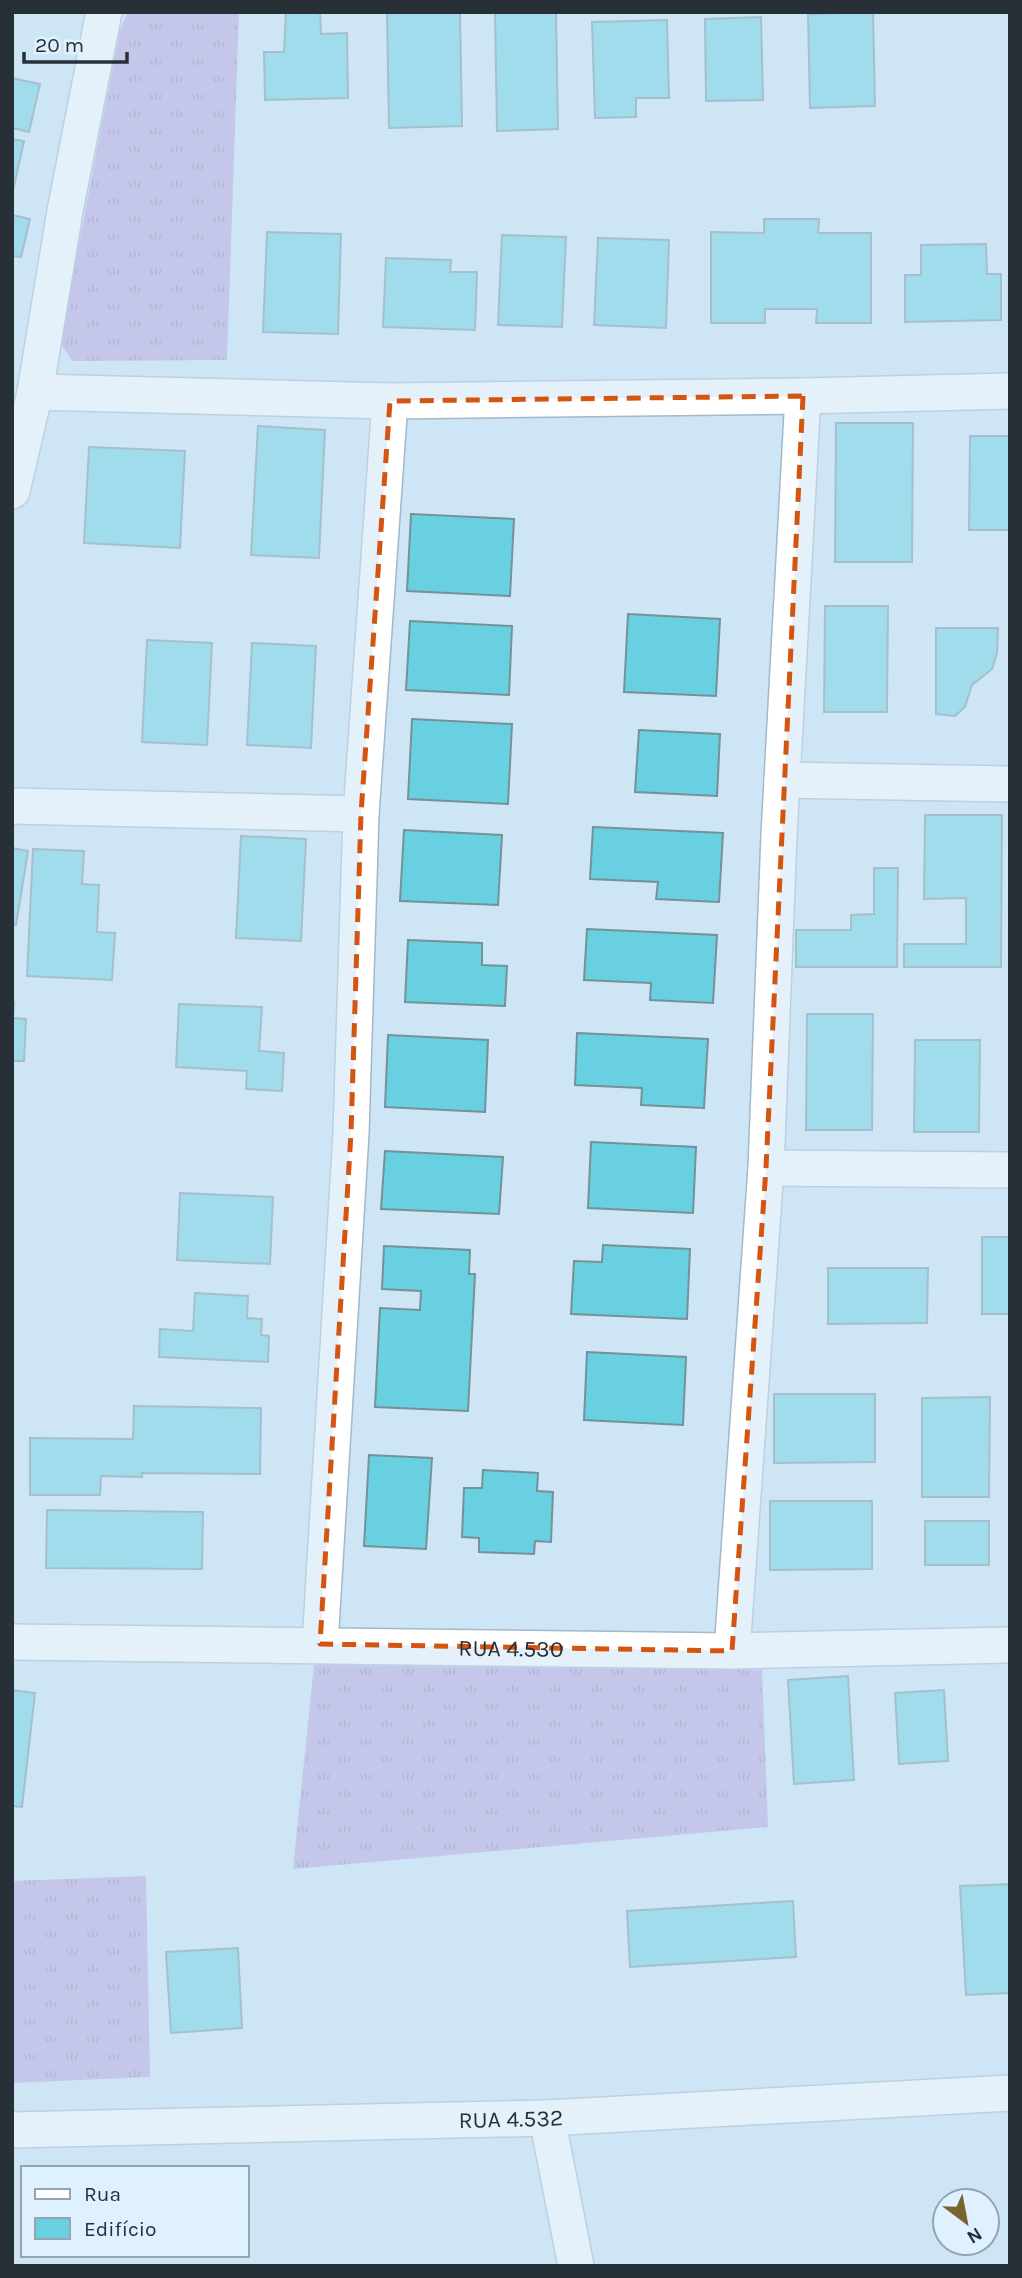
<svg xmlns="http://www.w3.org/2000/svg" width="1022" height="2278" font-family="Karla,sans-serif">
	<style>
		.grass { fill: url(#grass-tufts) }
		.building { fill: #68d0e1; stroke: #759297; stroke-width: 2 }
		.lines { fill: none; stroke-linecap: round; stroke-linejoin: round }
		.minor-casing { stroke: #a3b8c8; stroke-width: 38 }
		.minor { stroke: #fff; stroke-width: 35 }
		.marked { fill: none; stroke: #d55510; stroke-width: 5; stroke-dasharray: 14 9; stroke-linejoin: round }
		.labels { text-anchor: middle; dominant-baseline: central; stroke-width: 5; stroke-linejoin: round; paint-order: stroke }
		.street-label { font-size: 23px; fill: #283037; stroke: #dff1ff }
	</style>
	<defs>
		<pattern id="grass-tufts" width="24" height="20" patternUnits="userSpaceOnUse" patternTransform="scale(1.75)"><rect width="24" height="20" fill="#b8a2d9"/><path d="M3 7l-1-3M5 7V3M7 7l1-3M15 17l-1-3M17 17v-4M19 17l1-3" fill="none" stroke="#9684b1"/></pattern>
	</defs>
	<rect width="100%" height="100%" fill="#cee5f6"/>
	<path class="grass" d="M128,12h111l-12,348 -155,1 -12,-19 60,-312z
		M314,1665l448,5 6,157 -475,42z
		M146,1876l4,201 -138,6v-202z"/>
	<path class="building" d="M286,12h34l1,22 26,-1 1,65 -83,2 -1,-48h20z
		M387,12h73l2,114 -73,2z
		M495,12h61l2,117 -61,2z
		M873,12l2,94 -65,2 -2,-94z
		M761,17l2,83 -57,1 -1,-82z
		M667,20l2,78h-33v19l-41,1 -3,-96z
		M12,78l28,6 -11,48 -17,-4z
		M12,139l12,2 -12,54z
		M12,215l18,4 -9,38 -9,-1z
		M764,219h55l-1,14h53v90h-55l1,-14h-52v14h-54v-91l53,1z
		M267,232l74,2 -3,100 -75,-2z
		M502,235l64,2 -4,90 -64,-2z
		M598,238l71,2 -3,88 -72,-3z
		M986,244l1,30h14v46l-96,2v-47h16v-30z
		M386,258l65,2 -1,12h27l-2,58 -92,-3z
		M836,423h77l-1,139h-77z
		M258,426l67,4 -6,128 -68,-3z
		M970,436h40v94h-41z
		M89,447l96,4 -5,97 -96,-5z
		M411,514l103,5 -4,77 -103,-5z
		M825,606h63l-1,106h-63z
		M628,614l92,5 -4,77 -92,-4z
		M410,621l102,5 -3,69 -103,-5z
		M936,628h62l-1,25 -5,16 -20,16 -7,22 -10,9 -19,-2z
		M147,640l65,3 -5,102 -65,-3z
		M252,643l64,3 -5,102 -64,-3z
		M412,719l100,5 -4,80 -100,-5z
		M639,730l81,4 -3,62 -82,-4z
		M925,815h77l-1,152h-97v-23h62v-46l-42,1z
		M593,827l130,6 -4,69 -63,-3 2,-17 -68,-3z
		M404,830l98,5 -4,70 -98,-4z
		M241,836l65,3 -5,102 -65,-3z
		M12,848l16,3 -12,74 -4,-1z
		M33,849l51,2 -2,33 17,1 -2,47 18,1 -3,47 -85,-4z
		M874,868h24l-1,99h-101v-37h55v-15l23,-1z
		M587,929l130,6 -4,68 -63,-3 1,-17 -67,-3z
		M408,940l74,3v22l25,1 -2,40 -100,-4z
		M12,1002h2l-1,16 13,1 -2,42h-12z
		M179,1004l83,3 -3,44 25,2 -2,38 -36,-2 1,-18 -71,-4z
		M807,1014h66l-1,116h-66z
		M577,1033l131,6 -4,69 -63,-3 1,-17 -67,-3z
		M388,1035l100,5 -3,72 -100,-5z
		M915,1040h65l-1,92h-65z
		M591,1142l105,5 -3,66 -105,-5z
		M385,1151l118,6 -4,57 -118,-5z
		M180,1193l93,4 -3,67 -93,-4z
		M982,1237h28v77h-28z
		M603,1245l87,4 -3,70 -116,-5 3,-53 28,1z
		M384,1246l86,4 -1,24h6l-7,137 -93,-4 5,-99 40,2 1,-19 -39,-2z
		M828,1268h100l-1,55 -99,1z
		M195,1293l53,3 -1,22 15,1 -1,16 8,1 -1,26 -109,-5 1,-28 33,2z
		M587,1352l99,5 -3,68 -99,-5z
		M774,1394h101v68l-101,1z
		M990,1397l-1,100h-67v-99z
		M134,1406l127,2 -1,66 -118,-1v4l-41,-1 -1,19h-70v-57l103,1z
		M369,1455l63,3 -6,91 -62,-3z
		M483,1470l55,3 -1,18 16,1 -2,50 -16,-1 -1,13 -55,-2v-14l-17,-1 2,-49h18z
		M770,1501h102v68l-102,1z
		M47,1510l156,2 -1,57 -156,-1z
		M925,1521h64v44h-64z
		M848,1676l6,104 -60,4 -6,-104z
		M12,1690l23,3 -13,114 -10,-1z
		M944,1690l4,71 -49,3 -4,-71z
		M1010,1884v109l-44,2 -6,-109z
		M793,1901l3,56 -166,10 -3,-56z
		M238,1948l4,80 -71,5 -5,-81z"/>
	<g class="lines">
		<g class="minor-casing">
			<g id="minor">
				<path d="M35,392l355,9 413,-5 207,-5"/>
				<path d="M12,491l23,-99 30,-181 39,-199"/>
				<path d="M782,780l228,4"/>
				<path d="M12,806l349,8"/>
				<path d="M766,1168l244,2"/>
				<path id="s1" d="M12,1642l720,9 278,-6"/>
				<path d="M320,1644l31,-511 10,-319 29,-413"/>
				<path d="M732,1651l34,-483 13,-333 24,-439"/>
				<path d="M547,2118l29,148"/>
				<path id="s2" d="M12,2130l535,-12 463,-25"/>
			</g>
		</g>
		<use href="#minor" class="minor"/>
	</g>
	<path d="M0 0H1022V2278H0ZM803,396l-37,772 -34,483 -412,-7 31,-511 10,-319 29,-413z" fill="#cee5f6" fill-opacity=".55" fill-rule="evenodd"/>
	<path class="marked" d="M803,396l-37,772 -34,483 -412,-7 31,-511 10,-319 29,-413z"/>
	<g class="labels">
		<g class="street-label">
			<text stroke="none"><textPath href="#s1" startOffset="499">RUA 4.530</textPath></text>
			<text stroke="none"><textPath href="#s2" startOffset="499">RUA 4.532</textPath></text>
		</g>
	</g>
	<rect width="1022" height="2278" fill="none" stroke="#283037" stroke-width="28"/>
	<rect x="21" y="2166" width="228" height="91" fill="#dff1ff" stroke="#96a4af" stroke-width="2"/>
	<rect x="35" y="2189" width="35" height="10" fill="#ffffff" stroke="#96a4af" stroke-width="2"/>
	<text x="84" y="2201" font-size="21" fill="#283037">Rua</text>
	<rect x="35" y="2218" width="35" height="21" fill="#68d0e1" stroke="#96a4af" stroke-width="2"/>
	<text x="84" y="2236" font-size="21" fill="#283037">Edifício</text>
	<g transform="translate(966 2222) rotate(148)"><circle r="33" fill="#dff1ff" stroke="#96a4af" stroke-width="2"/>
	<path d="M0-5L12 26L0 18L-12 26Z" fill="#796333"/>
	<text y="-10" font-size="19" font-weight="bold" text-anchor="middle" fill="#283037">N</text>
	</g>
	<path d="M24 52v10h103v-10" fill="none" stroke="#283037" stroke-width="3.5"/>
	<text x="35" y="52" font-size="21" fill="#283037" stroke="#dff1ff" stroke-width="5" paint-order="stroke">20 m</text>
</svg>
